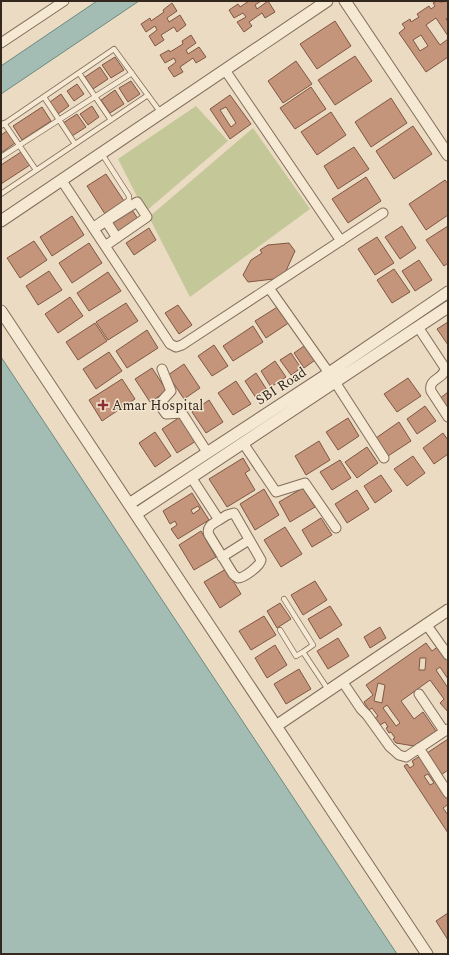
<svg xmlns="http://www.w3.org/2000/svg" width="449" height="955" font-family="Spectral,serif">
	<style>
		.green { fill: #c4c797 }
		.water { fill: #a4bdb4; stroke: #6c8a80 }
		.building { fill: #c5957b; stroke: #7f5743; fill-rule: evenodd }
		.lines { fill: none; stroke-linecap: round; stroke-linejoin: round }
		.service-casing { stroke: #826d5b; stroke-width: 6 }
		.minor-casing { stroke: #826d5b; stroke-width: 11 }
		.tertiary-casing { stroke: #826d5b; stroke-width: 13 }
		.service { stroke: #f5e9d4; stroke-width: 4.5 }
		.minor { stroke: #f5e9d4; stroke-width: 9 }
		.tertiary { stroke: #f5e9d4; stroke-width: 11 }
		.poi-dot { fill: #8c3036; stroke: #f2e6d1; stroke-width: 1.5 }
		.labels { text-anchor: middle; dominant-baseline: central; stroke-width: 3; stroke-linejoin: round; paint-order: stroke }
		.street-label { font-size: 14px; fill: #33271e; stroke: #f2e6d1 }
		.poi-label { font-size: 14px; fill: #33271e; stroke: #f2e6d1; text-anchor: start }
	</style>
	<rect width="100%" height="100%" fill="#eadbc2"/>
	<path class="green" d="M196,106l32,35 -83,71 -27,-53z
		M253,128l57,81 -120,88 -41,-80z"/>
	<path class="water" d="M97,1h42l-138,93v-28z
		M1,357l396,597h-396z"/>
	<path class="building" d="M249,1h12l-6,4 2,4 11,-8 7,11 -10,6 -3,-5 -13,9 3,4 -8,6 -7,-10 9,-5 -3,-4 -9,5 -5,-8 9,-6 2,3z
		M437,1l4,1 7,-1v16l-2,2 2,3v14l-12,-18 -10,7 14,20 8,-6v18l-22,15 -27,-39 6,-5 -3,-4 8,-5 1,3 8,-5 -2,-3 12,-8 2,3 4,-3 -2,-3zM421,35l7,11 -8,5 -7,-11z
		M172,3l5,8 -10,7 2,4 11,-7 6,10 -9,7 -3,-5 -13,8 3,5 -9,6 -6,-10 8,-6 -2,-4 -9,6 -5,-8 9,-6 1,3 13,-9 -1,-2z
		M335,21l16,25 -34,23 -17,-25z
		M191,35l5,8 -10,7 2,4 11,-7 7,10 -10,6 -3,-5 -13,9 3,5 -9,5 -6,-9 8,-6 -2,-4 -9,5 -5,-8 9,-5 1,2 13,-8 -1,-3z
		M355,56l17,25 -37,24 -17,-25z
		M115,57l9,13 -13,8 -9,-13z
		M296,61l16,23 -29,19 -15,-22z
		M100,67l8,12 -15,10 -8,-12z
		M131,81l9,13 -12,8 -9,-14z
		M77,84l7,10 -10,7 -7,-10z
		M311,87l15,22 -31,20 -15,-21z
		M115,90l9,14 -14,9 -9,-13z
		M61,94l8,12 -11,8 -8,-12z
		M230,95l21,29 -21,15 -20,-30zM226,107l10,16 -5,4 -11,-17z
		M391,98l16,25 -36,24 -16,-25z
		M92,106l7,11 -11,8 -8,-11z
		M42,107l9,14 -29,19 -9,-14z
		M331,112l15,23 -29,20 -16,-23z
		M77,114l9,13 -14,9 -9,-13z
		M413,126l19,28 -38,25 -18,-28z
		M7,131l8,12 -14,10v-18z
		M354,147l15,22 -31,20 -14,-23z
		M21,152l9,13 -29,19v-19z
		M106,174l18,27 -19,13 -18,-28z
		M366,177l15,24 -33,22 -16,-24z
		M445,180l3,4v31l-22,15 -17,-26z
		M132,210l8,12 -21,13 -7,-12z
		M72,216l12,19 -32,21 -12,-19z
		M402,226l14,22 -16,11 -15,-22z
		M448,226v37l-4,3 -18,-26z
		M149,228l7,12 -22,15 -8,-12z
		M377,237l17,26 -19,12 -17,-26z
		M34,241l13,19 -27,18 -13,-20z
		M89,243l13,20 -30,20 -13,-20z
		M289,243l6,8 -10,22h-2l-9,6 -26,3 -5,-7 8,-15 11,-7 -2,-3 8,-5z
		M419,260l13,20 -17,11 -13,-20z
		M394,269l16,23 -18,11 -15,-23z
		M49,271l13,19 -24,15 -12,-19z
		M108,272l13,19 -32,20 -12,-18z
		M70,297l13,19 -25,17 -13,-19z
		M126,303l12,18 -30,19 -12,-18z
		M178,305l14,20 -13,9 -14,-21z
		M279,306l11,16 -24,16 -11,-17z
		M448,322v23l-11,-16z
		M95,323l12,18 -29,19 -12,-18z
		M253,326l10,16 -30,19 -10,-15z
		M147,330l11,18 -31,20 -11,-17z
		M307,344l11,14 -14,10 -10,-15z
		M214,345l14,21 -16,10 -14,-20z
		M109,352l13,19 -26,18 -13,-20z
		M291,353l10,15 -10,7 -11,-15z
		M275,361l11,16 -15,10 -10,-16z
		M184,364l16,24 -16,11 -16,-24z
		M152,368l15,23 -17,11 -15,-23z
		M256,373l11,17 -11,8 -11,-17z
		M408,378l13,18 -24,16 -13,-18z
		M122,379l13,20 -33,22 -13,-21z
		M236,381l15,23 -18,11 -15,-22z
		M448,392v20l-9,-13z
		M209,400l14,22 -17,11 -14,-21z
		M425,406l11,15 -19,13 -10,-15z
		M180,417l16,24 -19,12 -15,-24z
		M348,418l11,18 -21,14 -12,-18z
		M399,422l12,19 -23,15 -12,-18z
		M155,432l16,24 -16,11 -16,-24z
		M443,433l5,7v14l-14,10 -11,-16z
		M319,441l11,19 -24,15 -11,-19z
		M367,447l11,16 -21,15 -12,-16z
		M413,456l12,17 -18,13 -13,-17z
		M243,458l7,12 -5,3 10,17 -28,17 -18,-28z
		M340,460l11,18 -19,12 -12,-18z
		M381,475l11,16 -17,12 -11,-17z
		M303,488l12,19 -25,15 -11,-20z
		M264,489l15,26 -24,15 -15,-26z
		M357,490l12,19 -22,14 -12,-19z
		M192,493l17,27 -31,19 -7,-10 6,-4 -2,-4 -5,3 -7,-13zM198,506l2,3 -7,5 -2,-4z
		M321,518l11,17 -20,12 -10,-17z
		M285,527l17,27 -21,13 -17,-27z
		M201,531l15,26 -22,13 -15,-25z
		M226,569l15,25 -21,14 -16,-26z
		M315,581l12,19 -24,15 -12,-20z
		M280,603l11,16 -14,9 -10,-17z
		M330,606l12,19 -22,14 -12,-20z
		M264,616l12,19 -25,15 -12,-19z
		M380,627l6,11 -16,10 -6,-11z
		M338,638l11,18 -21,13 -11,-18z
		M426,643l6,8 7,-5 9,13v20l-8,-12 -4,3 12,18v24l-8,-9 4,-4 -14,-19 -29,21 13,18 9,-7 13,19 -22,15 -18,-3 -3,-4 2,-1 -4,-6 -2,1 -3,-5 2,-1 -3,-5 -5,3 -5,-7 3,-2 -6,-8 -3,2 -5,-8 9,-7 -7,-10zM420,658h6l-1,12h-6zM378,683l7,2 -3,18 -8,-2zM387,705l13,18 -4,3 -13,-18z
		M275,645l12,20 -20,13 -12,-20z
		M299,669l12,20 -25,15 -12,-20z
		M448,739v31l-7,5 -14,-22z
		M420,756l28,42v8l-1,-1 -4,3 5,7v18l-44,-67 3,-2 3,4 4,-3 -2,-4zM428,774l6,9 -4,2 -6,-9z
		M448,913v27l-12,-19z"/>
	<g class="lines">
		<g class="service-casing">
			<path id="service" d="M79,73l32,47
				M44,97l31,47
				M4,123l32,47
				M1,126l113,-77 47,64
				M1,157l131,-84
				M1,194l147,-99
				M91,226l38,-26v-4l-27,-42
				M284,599l29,46 -10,7
				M280,630l16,26 7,-4 26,39"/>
		</g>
		<g class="minor-casing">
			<path id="minor" d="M1,43l63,-42
				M225,70l116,171
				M62,181l108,163 6,3 6,-2 201,-132
				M106,221l11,17
				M94,229l43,-27 10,15 -42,29
				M269,288l60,85
				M418,327l27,41c-1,12 -17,10 -14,23l17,26
				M162,369l9,22 -11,12 1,4 5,7 16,-1 25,39
				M335,382l49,76
				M243,443l33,49 29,-9 31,45
				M191,477l28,43 8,-5 7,-2 27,47c-1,6 -17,18 -23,18 -2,-1 -3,-2 -5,-4l-24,-39c-3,-8 3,-11 10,-15
				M222,557l27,-17
				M426,624l22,31
				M342,681l19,28 6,6 23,32 9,8 7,2 42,-28
				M419,694l25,37
				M419,748l29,45"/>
		</g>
		<g class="tertiary-casing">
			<path id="tertiary" d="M345,1l103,154
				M1,221l326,-220
				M1,311l426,643
				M129,504l200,-131 119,-81
				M136,514l312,-207
				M276,726l172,-116"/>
		</g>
		<use href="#service" class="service"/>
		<use href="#minor" class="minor"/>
		<use href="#tertiary" class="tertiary"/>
	</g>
	<path class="poi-dot" d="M101 399h4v4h4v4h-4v4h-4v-4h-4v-4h4z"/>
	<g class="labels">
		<g class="street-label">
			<text transform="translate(281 386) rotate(-33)">SBI Road</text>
		</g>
		<g class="poi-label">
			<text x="112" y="405">Amar Hospital</text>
		</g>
	</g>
	<rect width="449" height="955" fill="none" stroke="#33271e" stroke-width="4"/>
</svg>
